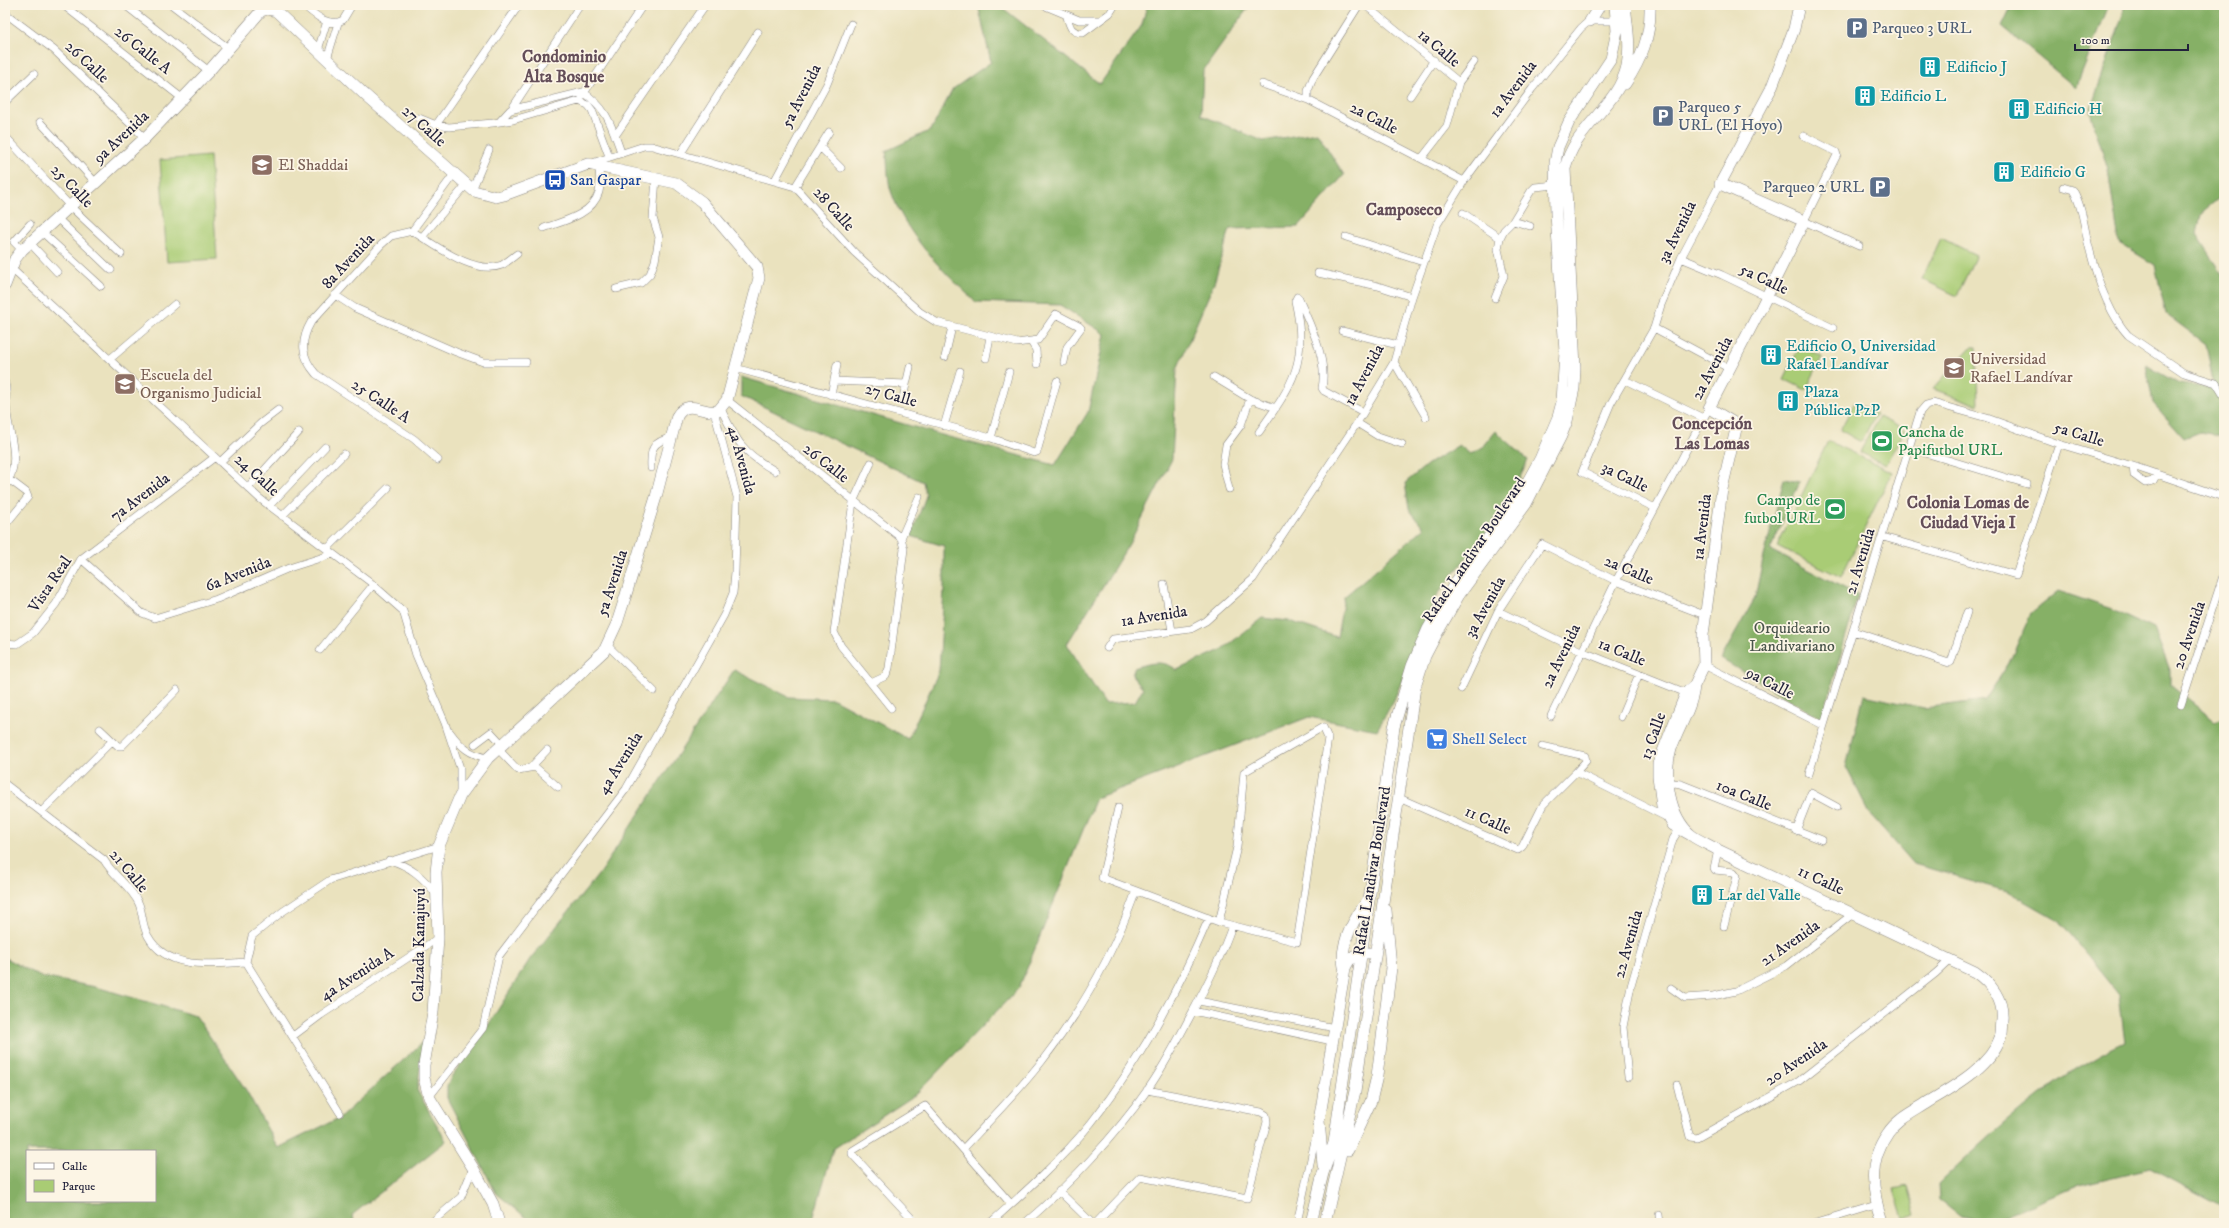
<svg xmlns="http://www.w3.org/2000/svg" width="2229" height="1228" font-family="'IM FELL DW Pica',serif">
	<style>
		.green { fill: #a9cc74; stroke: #667758 }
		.forest { fill: #86b066; stroke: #546950; fill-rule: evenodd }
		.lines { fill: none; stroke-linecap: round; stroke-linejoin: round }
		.street-casing { stroke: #86827c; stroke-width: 8 }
		.secondary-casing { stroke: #86827c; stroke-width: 12 }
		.street { stroke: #fff; stroke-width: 7 }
		.secondary { stroke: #fff; stroke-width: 11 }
		.labels { text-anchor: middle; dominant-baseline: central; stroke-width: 3.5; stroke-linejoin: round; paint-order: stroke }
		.service-label { font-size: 16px; fill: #4e5e75; stroke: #fcf5e5; text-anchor: start }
		.street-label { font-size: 16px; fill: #22223b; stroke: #fcf5e5 }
		.culture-label { font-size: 16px; fill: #0d838f; stroke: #fcf5e5; text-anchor: start }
		.education-label { font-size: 16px; fill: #785e54; stroke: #fcf5e5; text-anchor: start }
		.transit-label { font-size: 16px; fill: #164399; stroke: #fcf5e5; text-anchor: start }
		.leisure-label { font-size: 16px; fill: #27864d; stroke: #fcf5e5; text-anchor: start }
		.park-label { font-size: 16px; fill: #4a554c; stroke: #fcf5e5 }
		.shop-label { font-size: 16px; fill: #366cbe; stroke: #fcf5e5; text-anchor: start }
		.neighbourhood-label { font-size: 17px; font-weight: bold; fill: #644e59; stroke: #fcf5e5 }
	</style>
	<rect width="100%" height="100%" fill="#fcf5e5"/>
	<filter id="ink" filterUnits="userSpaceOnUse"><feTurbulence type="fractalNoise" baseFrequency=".025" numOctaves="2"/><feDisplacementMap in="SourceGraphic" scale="8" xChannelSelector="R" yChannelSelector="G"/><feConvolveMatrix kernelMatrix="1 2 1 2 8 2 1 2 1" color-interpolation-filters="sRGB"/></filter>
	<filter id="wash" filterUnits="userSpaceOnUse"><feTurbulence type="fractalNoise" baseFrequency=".012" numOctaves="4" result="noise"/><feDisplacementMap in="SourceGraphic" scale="16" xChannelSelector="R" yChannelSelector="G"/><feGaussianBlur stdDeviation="0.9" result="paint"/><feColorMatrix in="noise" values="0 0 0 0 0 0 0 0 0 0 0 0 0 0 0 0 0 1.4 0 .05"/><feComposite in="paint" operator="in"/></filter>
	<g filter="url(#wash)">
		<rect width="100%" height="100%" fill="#eae2be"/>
		<path class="green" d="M210,156l7,103 -50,3 -7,-102z
			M1941,238l35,17 -19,41 -35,-17z
			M1800,346l22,11 -16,33 -22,-11z
			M1971,347h5l2,58 -45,-16z
			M1855,402l21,12 -15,28 -21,-12z
			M1879,417l26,13 -20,35 -25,-13z
			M1828,441l64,31 -51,105 -64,-31z
			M1908,1186l8,28 -13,4 -9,-29z"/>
		<path class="forest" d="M978,5h21l101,79 42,-59 5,-20h103l-47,66 -2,44 62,26 54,-9 27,43 -46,52 -68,2 -16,54 -37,86 -5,90 -43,85 -62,100 38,60 30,-2 8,-14 -11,-13 2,-7c16,-5 29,-9 43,2l46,-21 39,-31 27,3 48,16 7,-40 80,-69 -15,-19 -4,-26 23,-19 31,-19 11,9 13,-7 13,-16 32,29 -14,31 -28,41 -50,65 -42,103 -17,30 -68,-13 -213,81 -77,190 -104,107 -82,54 -21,74h-279l-37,-30 -49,-95v-11l4,-10 31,-42 48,-76 69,-85 135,-204 55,27 45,2 74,40 31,-68 5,-82v-43l-33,-10 15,-40 -3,-14 -182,-86v-19l208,60 106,28 33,-53 17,-78 -45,-29 -84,-3c-33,-30 -71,-68 -85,-111 -4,-13 -3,-27 -5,-40l45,-21 22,-41 38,-27z
			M2012,5h97l-33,83 -74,-62z
			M2126,5h98v189l-23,19 -4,21 27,42v160l-25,-4 -15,6 -31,-35 -7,-38 33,19 35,4 -8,-44 -40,-30 -11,-49 -36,-22 -11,-73 -18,-59z
			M1784,479l16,3 -30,68 88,45 -36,124 -101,-60 34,-61 7,-34z
			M2058,591l54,18 42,20 16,41v15l46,37 8,-3v488l-74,-39 -71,17 -90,38 -28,-6 -22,-17 -1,-15c52,-50 121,-114 187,-143l-6,-47 -61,-75 -51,-29 -93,-27 -44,-50 -24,-47 18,-72 60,13 61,-8 24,-37 22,-50z
			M5,958l36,19 55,10 100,29 50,74 32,58 63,-31 83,-76 -7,49 29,51 -94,74 3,8h-350zM27,1151h128v50h-128z"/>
	</g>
	<g filter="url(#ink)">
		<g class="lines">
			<g class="street-casing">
				<path id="street" d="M125,5l84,66
					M172,5l56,43
					M303,5c11,9 25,23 40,15l9,-15
					M1043,5l36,15h19
					M1365,5l94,77
					M67,8l116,91
					M5,13l49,37 91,88
					M1067,17c3,10 4,16 16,16l27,-20 5,-8
					M318,50l9,-29
					M327,59l11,-36
					M1262,84l46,16 156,81
					M582,96l61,-91
					M1410,96l24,-36
					M1308,100v-9l5,-13 46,-73
					M5,102l29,-28
					M511,110l69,-105
					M419,118l17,7 13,2 44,-4 20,-3 66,-19 9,4 4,5 17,46
					M40,122l56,61
					M499,122l11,-12 73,-18c25,17 28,33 38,60
					M436,125l83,-120
					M5,136l65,70 51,48
					M615,136l84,-122 5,-7 -2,-2
					M1804,136l32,16 1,3 -33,66 55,25
					M820,147l21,21
					M681,153l77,-121
					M1422,158l25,-32 12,-44 15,-20
					M589,164l55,-18h8l143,41 59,65 66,60 16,10 81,21 21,-3 18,-26 23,12 2,2 -14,19 -3,15
					M775,180l52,-96 24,-60
					M795,187l34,-55
					M2063,187l10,3c9,16 11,35 15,53 7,29 20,70 40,92l56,38 32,10 8,13
					M472,190l17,-40
					M1463,213l37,25
					M57,218l54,52
					M1513,221l17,5
					M544,228c20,-7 48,-13 55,-36 2,-8 0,-17 0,-25
					M412,231c22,13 62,45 90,34 5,-3 11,-8 15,-11
					M42,232l59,54
					M422,237l44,-52
					M1346,237l77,25
					M30,243l27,29
					M22,250l-8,-8 16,-18
					M1681,258l41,17 111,53
					M12,269l247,229 110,83 34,30 13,44 29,68 15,45v27
					M1318,273l60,13 34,11
					M616,289l25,-6 9,-9 5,-13 4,-24 -6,-19 3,-40
					M335,295l20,13 101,44 27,10h43
					M1495,298l9,-22 -6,-27 2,-11 4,-8 9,-9 18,-30 4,-4 20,-2
					M1654,328l76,41
					M1342,331l56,14
					M1031,342l5,8 1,14
					M945,357l7,-30
					M986,358l4,-21
					M110,359l65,-55
					M1394,362l32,55
					M735,368l256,70 43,15 3,-1 20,-71
					M1214,377l36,22 26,9
					M1625,380l78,38
					M834,381l72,3
					M5,383c2,7 1,12 1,19 0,28 18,58 -1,84
					M831,395l6,-30
					M903,398l7,-31
					M727,400l174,138 3,11 -15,119 -3,8 -15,7
					M721,409c16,33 21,43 54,62
					M1357,423l21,13 24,8
					M944,426l16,-55
					M1259,432c34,-48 50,-70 36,-131l2,-4 2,2c11,26 29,60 23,89l2,3 39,21
					M991,438l18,-66
					M1909,448l118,36
					M438,460l-24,-21 -98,-65c-15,-17 -16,-33 -5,-52l70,-77 10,-9 21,-5 42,-57
					M220,462l41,-39 17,-13
					M871,463l-18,39 -19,130 7,14 50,62
					M2133,466l1,9 11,8 8,-2 4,-7
					M651,468c-1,-18 1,-27 21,-30
					M248,488l51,-56
					M1229,489l-6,-25 3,-19 15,-20 9,-26
					M269,506l56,-59
					M1655,508l-73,-36 29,-69 43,-75 7,-23 20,-47 39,-74
					M282,516l62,-62
					M6,524l22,-27 -2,-5 -16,-12
					M1883,537l133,38 43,-131
					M901,538l18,-41
					M327,549l61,-61
					M81,559l61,54 13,5 62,-19 72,-31 44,-14
					M1164,584l8,47
					M1498,611l83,40 108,43
					M1853,631l96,32 2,-1 16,-50
					M5,643l12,1 16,-11 23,-29 25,-45 134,-102
					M607,645l47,46
					M1107,648l6,-9 78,-10 15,-8 47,-42 104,-156 37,-61 18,-65 25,-72 27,-44 68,-92 49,-61 8,-7h27
					M320,650l53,-65
					M1704,665l119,60
					M1461,689l37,-78 44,-67 74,37 91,35
					M2181,705l43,-132
					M1551,716l65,-135 93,-173
					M1621,717l18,-43
					M100,729l18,17h4l55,-56
					M450,732c11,15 20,23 38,26
					M475,744l16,-12 12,13
					M1542,746l43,10 1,5 -10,11
					M498,749l20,21 17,-3 23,20
					M532,766l15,-16
					M1809,774l111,-362 6,-7 7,-2 54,15 72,26 74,22 91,31
					M5,784l99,76c9,16 28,27 35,44 4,10 3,22 9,32 19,35 64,28 98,26
					M1666,787l8,-4 7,1 141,56
					M1399,798l119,52 4,-3 21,-42 33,-33 92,46
					M1118,808l-16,70 117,44 78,20 31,-204 -5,-11 -79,45 -7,75 -18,75
					M42,811l70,-70
					M1796,831l15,-38 26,14
					M1718,850l-4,18 1,2 19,2 3,4 -13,50
					M389,860c21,6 34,17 47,34
					M1671,988l14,10 28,-2 23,-5 50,-25 68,-53
					M1199,1001l136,27
					M1193,1011l139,30
					M293,1036l28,-21 117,-77
					M1628,1077l-5,-50 8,-41 42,-147 8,-12
					M1677,1085l13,52 7,1 102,-57 137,-108 15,-14
					M429,1097l54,-69 16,-72 127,-167 98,-174 9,-22 2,-21 2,-75 -23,-86
					M340,1113l-94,-151 6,-26 30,-24 48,-32 109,-34
					M963,1149c27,-29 55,-57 79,-88 40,-51 72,-109 94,-170
					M1059,1191l33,32
					M1659,1215l1,8
					M431,1223l30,-26 12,-29
					M916,1223l-64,-69v-3l73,-45 86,98
					M990,1223c35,-31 71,-63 101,-100 50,-63 87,-132 118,-205
					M1025,1223c42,-36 92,-89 123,-134 17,-24 30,-50 44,-76 15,-28 29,-56 40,-87
					M1096,1223l44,-46 107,21 20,-76 -1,-7 -5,-3 -114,-22
					M1297,1223l20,-92
					M1817,1223l59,-18"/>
			</g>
			<g class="secondary-casing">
				<path id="secondary" d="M1590,21l10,-16
					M1625,84c17,-26 26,-48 25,-79
					M5,285l10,-26 7,-9 123,-112 64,-67 52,-60 6,-2 9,2 88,83 110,97 22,6 8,-2 84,-31 88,19 26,19 55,65 2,11 -32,122 -9,11c-16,3 -30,-13 -41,5l-21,81 -32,104 -7,22 -13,28 -116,107 -28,38 -21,50 -3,26 2,66 -5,74 -9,53v13l5,19 44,71 20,36 6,19
					M1694,686c-2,22 -16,42 -23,63 -8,27 -2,67 20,86 8,6 19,10 27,15l257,122c16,11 29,28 27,48 -1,6 0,13 -2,18 -10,29 -47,49 -72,64 -15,10 -30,16 -40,31 -21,29 -16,59 -5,90
					M1691,835l-18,-10 -11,-19 -4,-30v-12l28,-71 8,-7 10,-21 -1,-30 19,-146 14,-60 -2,-6 -25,-15 51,-98 44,-89 -84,-37 51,-95 23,-60 5,-24
					M1344,967c-5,-25 12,-51 26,-70
					M1348,1150l23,-49 6,-25 14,-108 -5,-58
					M1323,1165l-4,-44 26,-153c5,-11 11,-16 24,-15
					M1311,1223l12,-50 11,-30 60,-416 18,-61 16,-37 27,-46 67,-91 18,-33 18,-42 4,-15 3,-50 -9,-138 -1,-51 3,-16 11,-25 42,-63 6,-28 -2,-26
					M1325,1223l30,-132 60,-404 10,-31 12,-23 22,-38 67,-91 35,-68 6,-15 7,-33 1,-21 -10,-198c8,-41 53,-62 62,-103 4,-20 0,-41 -2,-61"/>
			</g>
			<use href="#street" class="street"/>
			<use href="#secondary" class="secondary"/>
		</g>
	</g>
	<defs>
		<g id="parking-square" transform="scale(1.15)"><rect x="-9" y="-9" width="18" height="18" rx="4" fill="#5c6f8a" stroke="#fcf5e5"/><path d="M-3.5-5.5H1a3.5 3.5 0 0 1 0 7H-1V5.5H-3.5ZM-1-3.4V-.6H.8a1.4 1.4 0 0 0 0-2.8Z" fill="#fff"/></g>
		<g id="building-square" transform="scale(1.15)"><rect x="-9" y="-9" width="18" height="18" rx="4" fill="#0f9aa8" stroke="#fcf5e5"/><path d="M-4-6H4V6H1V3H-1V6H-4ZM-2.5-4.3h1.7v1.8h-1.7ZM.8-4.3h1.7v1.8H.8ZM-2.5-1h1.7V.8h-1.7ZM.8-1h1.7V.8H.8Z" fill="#fff"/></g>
		<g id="school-square" transform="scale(1.15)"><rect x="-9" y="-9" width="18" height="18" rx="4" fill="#8d6e63" stroke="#fcf5e5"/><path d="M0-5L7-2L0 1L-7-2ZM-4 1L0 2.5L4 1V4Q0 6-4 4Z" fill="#fff"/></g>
		<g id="bus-square" transform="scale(1.15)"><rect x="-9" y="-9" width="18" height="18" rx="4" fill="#1a4fb4" stroke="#fcf5e5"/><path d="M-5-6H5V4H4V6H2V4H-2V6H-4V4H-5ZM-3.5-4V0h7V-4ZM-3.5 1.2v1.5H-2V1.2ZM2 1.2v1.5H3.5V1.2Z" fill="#fff"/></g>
		<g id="university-square" transform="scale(1.15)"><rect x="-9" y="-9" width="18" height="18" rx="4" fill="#8d6e63" stroke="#fcf5e5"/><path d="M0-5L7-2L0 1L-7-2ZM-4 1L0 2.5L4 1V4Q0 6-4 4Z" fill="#fff"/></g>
		<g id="stadium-square" transform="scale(1.15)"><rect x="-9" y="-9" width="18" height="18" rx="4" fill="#2e9e5b" stroke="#fcf5e5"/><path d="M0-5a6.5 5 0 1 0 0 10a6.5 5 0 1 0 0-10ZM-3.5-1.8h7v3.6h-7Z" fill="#fff"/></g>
		<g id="supermarket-square" transform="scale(1.15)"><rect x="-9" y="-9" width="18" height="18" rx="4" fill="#3f7fe0" stroke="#fcf5e5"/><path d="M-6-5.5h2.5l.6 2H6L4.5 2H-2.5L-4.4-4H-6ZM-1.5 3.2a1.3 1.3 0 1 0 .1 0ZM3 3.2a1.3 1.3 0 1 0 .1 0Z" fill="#fff"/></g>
	</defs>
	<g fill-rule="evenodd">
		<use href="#parking-square" x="1857" y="28"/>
		<use href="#building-square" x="1930" y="67"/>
		<use href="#building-square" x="1865" y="96"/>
		<use href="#building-square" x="2019" y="109"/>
		<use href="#parking-square" x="1663" y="116"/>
		<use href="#school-square" x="262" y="165"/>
		<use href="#building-square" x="2004" y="172"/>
		<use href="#bus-square" x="555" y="180"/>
		<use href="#parking-square" x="1880" y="187"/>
		<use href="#building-square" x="1771" y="355"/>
		<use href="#university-square" x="1954" y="368"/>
		<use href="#school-square" x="125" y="384"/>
		<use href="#building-square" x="1788" y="401"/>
		<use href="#stadium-square" x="1882" y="441"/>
		<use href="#stadium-square" x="1835" y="509"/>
		<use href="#supermarket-square" x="1437" y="739"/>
		<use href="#building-square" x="1702" y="895"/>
	</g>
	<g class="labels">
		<g class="service-label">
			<text x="1872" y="28">Parqueo 3 URL</text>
			<text x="1678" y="107">Parqueo 5<tspan x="1678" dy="18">URL (El Hoyo)</tspan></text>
			<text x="1864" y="187" text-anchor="end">Parqueo 2 URL</text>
		</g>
		<g class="street-label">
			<text transform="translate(1439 48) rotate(40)">1a Calle</text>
			<text transform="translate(143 50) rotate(38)">26 Calle A</text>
			<text transform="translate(87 62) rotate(43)">26 Calle</text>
			<text transform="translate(1513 89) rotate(-53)">1a Avenida</text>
			<text transform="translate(801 96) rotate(-63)">5a Avenida</text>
			<text transform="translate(1374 118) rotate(27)">2a Calle</text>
			<text transform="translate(424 126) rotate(42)">27 Calle</text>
			<text transform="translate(121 137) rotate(-43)">9a Avenida</text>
			<text transform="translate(72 186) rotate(46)">25 Calle</text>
			<text transform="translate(834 209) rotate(48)">28 Calle</text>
			<text transform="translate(1677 232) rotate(-64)">3a Avenida</text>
			<text transform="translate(348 261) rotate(-47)">8a Avenida</text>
			<text transform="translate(1764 279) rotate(25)">5a Calle</text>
			<text transform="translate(1712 368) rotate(-62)">2a Avenida</text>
			<text transform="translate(1364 375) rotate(-62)">1a Avenida</text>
			<text transform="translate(891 395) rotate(15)">27 Calle</text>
			<text transform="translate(381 401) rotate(33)">25 Calle A</text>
			<text transform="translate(2079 434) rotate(17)">5a Calle</text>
			<text transform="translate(742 460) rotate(75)">4a Avenida</text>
			<text transform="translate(826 463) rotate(38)">26 Calle</text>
			<text transform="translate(257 475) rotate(42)">24 Calle</text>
			<text transform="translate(1625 477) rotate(26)">3a Calle</text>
			<text transform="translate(140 497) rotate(-37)">7a Avenida</text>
			<text transform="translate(1702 527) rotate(-83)">1a Avenida</text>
			<text transform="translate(1474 550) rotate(-56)">Rafael Landivar Boulevard</text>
			<text transform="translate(1860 561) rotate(-73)">21 Avenida</text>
			<text transform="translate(1629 570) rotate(23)">2a Calle</text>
			<text transform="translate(238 574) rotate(-22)">6a Avenida</text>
			<text transform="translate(612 583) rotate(-72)">5a Avenida</text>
			<text transform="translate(50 584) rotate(-56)">Vista Real</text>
			<text transform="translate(1485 607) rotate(-61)">3a Avenida</text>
			<text transform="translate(1154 616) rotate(-9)">1a Avenida</text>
			<text transform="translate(2189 635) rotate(-71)">20 Avenida</text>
			<text transform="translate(1622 652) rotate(22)">1a Calle</text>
			<text transform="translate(1561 656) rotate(-64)">2a Avenida</text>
			<text transform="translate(1770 683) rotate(27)">9a Calle</text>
			<text transform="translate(1653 736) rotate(-71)">13 Calle</text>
			<text transform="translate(620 763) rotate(-58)">4a Avenida</text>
			<text transform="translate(1744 795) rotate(22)">10a Calle</text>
			<text transform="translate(1488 820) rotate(24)">11 Calle</text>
			<text transform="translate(129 871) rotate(50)">21 Calle</text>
			<text transform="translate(1372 871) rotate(-81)">Rafael Landivar Boulevard</text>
			<text transform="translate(1821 880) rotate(25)">11 Calle</text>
			<text transform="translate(1790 943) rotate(-35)">21 Avenida</text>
			<text transform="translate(1628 944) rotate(-74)">22 Avenida</text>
			<text transform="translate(419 945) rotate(-89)">Calzada Kanajuyú</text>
			<text transform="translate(357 974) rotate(-33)">4a Avenida A</text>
			<text transform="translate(1796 1062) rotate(-34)">20 Avenida</text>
		</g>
		<g class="culture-label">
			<text x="1946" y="67">Edificio J</text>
			<text x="1880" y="96">Edificio L</text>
			<text x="2034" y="109">Edificio H</text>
			<text x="2020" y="172">Edificio G</text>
			<text x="1786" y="346">Edificio O, Universidad<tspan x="1786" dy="18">Rafael Landívar</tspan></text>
			<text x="1804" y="392">Plaza<tspan x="1804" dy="18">Pública PzP</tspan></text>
			<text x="1718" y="895">Lar del Valle</text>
		</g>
		<g class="education-label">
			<text x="278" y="165">El Shaddai</text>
			<text x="1970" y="359">Universidad<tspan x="1970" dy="18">Rafael Landívar</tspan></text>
			<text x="140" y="375">Escuela del<tspan x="140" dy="18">Organismo Judicial</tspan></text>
		</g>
		<g class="transit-label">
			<text x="570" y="180">San Gaspar</text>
		</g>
		<g class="leisure-label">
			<text x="1898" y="432">Cancha de<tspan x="1898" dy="18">Papifutbol URL</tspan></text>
			<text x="1820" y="500" text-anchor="end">Campo de<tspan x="1820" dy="18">futbol URL</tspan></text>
		</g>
		<g class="park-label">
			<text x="1792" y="628">Orquideario<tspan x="1792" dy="18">Landivariano</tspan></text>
		</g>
		<g class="shop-label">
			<text x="1452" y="739">Shell Select</text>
		</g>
		<g class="neighbourhood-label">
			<text x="564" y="57">Condominio<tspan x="564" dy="20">Alta Bosque</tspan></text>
			<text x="1404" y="210">Camposeco</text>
			<text x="1712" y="424">Concepción<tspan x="1712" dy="20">Las Lomas</tspan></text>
			<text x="1968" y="503">Colonia Lomas de<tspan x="1968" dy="20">Ciudad Vieja I</tspan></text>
		</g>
	</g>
	<rect width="2229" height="1228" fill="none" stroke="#fcf5e5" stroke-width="20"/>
	<rect x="26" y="1150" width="130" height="52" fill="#fcf5e5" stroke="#a5a1a1"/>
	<rect x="34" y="1163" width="20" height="6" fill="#ffffff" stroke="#a5a1a1"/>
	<text x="62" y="1170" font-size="12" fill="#22223b">Calle</text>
	<rect x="34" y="1180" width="20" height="12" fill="#a9cc74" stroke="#a5a1a1"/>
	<text x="62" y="1190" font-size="12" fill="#22223b">Parque</text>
	<path d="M2075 44v6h113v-6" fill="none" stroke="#22223b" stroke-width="2"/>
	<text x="2081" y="44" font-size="12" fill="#22223b" stroke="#fcf5e5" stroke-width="3" paint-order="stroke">100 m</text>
</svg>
